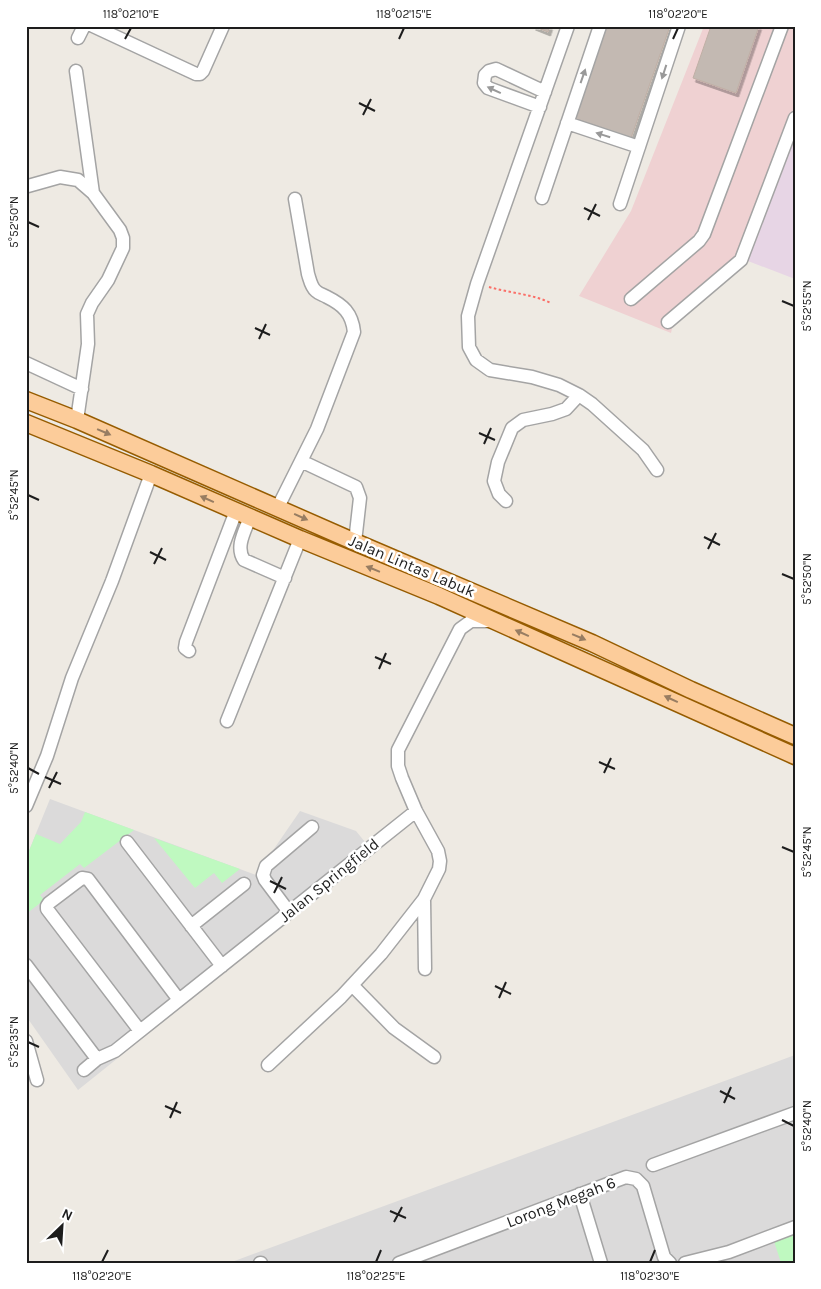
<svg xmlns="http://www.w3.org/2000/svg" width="821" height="1289" font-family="Karla,sans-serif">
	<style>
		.residential { fill: #dbdada }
		.commercial { fill: #efd1d2 }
		.industrial { fill: #e7d5e5 }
		.park { fill: #bff9c0 }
		.building { fill: #c3b9b2; stroke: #c0afa5; filter: url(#shadow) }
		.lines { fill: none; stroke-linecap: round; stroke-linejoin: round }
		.minor-casing { stroke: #a4a4a4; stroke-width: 15 }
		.major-casing { stroke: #965c00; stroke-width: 19 }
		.path { stroke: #fa6f68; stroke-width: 2; stroke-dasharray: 2.5 2.5; stroke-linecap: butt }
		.minor { stroke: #fff; stroke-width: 12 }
		.major { stroke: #fccc9a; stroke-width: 16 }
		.oneway { fill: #999 }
		.oneway2 { fill: #987d62 }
		.ticks { fill: none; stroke: #1d1d1d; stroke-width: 2 }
		.labels { text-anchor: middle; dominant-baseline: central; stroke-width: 5; stroke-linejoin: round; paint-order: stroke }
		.street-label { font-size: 16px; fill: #1d1d1d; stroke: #fff }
		.neatline { fill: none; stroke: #1d1d1d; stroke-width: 2 }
		.ticks-label { font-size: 12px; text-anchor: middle; fill: #1d1d1d }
	</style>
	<defs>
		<filter id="shadow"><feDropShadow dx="2.5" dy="4" stdDeviation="0" flood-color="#0004"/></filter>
	</defs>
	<rect width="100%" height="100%" fill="#eeeae3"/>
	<path class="residential" d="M50,799l206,76 44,-64 56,20 18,22 -296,237 -52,-74v-158z
		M795,1055v208h-566z"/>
	<path class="commercial" d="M704,26h91v112l-47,123 -75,63 -2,9 -92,-37 52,-85z"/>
	<path class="industrial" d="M795,138v141l-47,-18z"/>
	<path class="park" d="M85,812l49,18 -50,38 -4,-4 -40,31 4,5 -18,14v-56l10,-24 24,10 21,-22z
		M154,838l86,31 -18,14 -8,-10 -19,15z
		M795,1234v29h-14l-7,-22z"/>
	<path class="building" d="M533,26h17l-2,6z
		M606,26h64l-39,112 -57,-20z
		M711,26h48l-23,67 -43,-15z"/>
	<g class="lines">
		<g class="minor-casing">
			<path id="minor" d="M93,26l103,48h4l3,-3 20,-45
				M568,26l-91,258 -9,32 1,31 7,13 14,10 42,7 27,8 20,10 13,9 51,46 14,20
				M78,38l6,-12
				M76,71l17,122
				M540,107l-52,-19 -4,-5 1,-8 4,-4 7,-2 49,23
				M567,123l72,24
				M28,186l32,-9 18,3 15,13 27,37 3,8v10l-15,32 -16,23 -5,11 1,30 -11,76
				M542,198l58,-172
				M620,204l59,-178
				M631,299l68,-58 5,-7 78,-208
				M668,322l73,-62 54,-142
				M26,363l56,26
				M301,461l55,26 4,11 -5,44
				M506,501l-7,-7 -5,-13 4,-19 14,-34 11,-8 29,-6 14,-5 13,-14
				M278,507l39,-78 37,-97c-2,-19 -11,-27 -27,-35 -3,-2 -8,-3 -11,-6 -5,-4 -6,-11 -8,-17l-13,-75
				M250,517c-5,14 -15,30 -6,43l41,18
				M189,651l-4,-3 1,-6 50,-131
				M227,721l73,-182
				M26,806l21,-50 25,-78 40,-97 39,-107
				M127,842l95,124
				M424,899l1,70
				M289,912l-24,-32 -2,-5 3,-9 46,-39
				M191,926l53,-42
				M26,965l71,94
				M352,985l42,43 40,29
				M140,1031l-93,-122v-3l2,-3 33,-25 6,1 91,121
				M26,1041l11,39
				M268,1065l73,-68 40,-43 43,-55 15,-30 1,-8 -2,-10 -22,-40 -14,-33 -4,-12v-16l62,-121 11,-8h19
				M84,1070l13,-11 18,-8 301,-240
				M653,1165l142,-52
				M580,1194l21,69
				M260,1263h1
				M399,1263l227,-86 10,2 7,7 21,71 6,6
				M685,1263l44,-11 66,-25"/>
		</g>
		<g class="major-casing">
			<path id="major" d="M26,400l51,20 278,122 237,101 99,47 104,46
				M26,423l125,51 149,65 139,57 356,160"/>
		</g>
		<path class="path" d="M489,287c21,6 43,7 62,16"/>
		<use href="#minor" class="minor"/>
		<use href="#major" class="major"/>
	</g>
	<defs><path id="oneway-solid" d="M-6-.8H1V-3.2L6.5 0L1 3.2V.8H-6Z" transform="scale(1.25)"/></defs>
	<g class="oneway">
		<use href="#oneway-solid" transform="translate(664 72) rotate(108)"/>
		<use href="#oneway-solid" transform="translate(583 76) rotate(-71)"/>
		<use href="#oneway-solid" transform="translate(494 90) rotate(-155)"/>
		<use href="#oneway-solid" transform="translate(603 135) rotate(-162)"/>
	</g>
	<g class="oneway2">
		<use href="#oneway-solid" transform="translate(104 432) rotate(23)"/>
		<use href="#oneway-solid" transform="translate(207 499) rotate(-156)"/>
		<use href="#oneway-solid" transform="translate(301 517) rotate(24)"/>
		<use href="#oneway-solid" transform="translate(373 569) rotate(-158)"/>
		<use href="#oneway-solid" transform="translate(522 633) rotate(-156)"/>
		<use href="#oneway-solid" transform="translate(579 637) rotate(23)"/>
		<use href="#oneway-solid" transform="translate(671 699) rotate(-155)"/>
	</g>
	<path class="ticks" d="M125,39l6,-11M399,39l5,-11M673,39l5,-11M359,103l16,8M363,115l8,-16M584,208l16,8M588,220l8,-16M28,222l11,5M782,301l12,5M255,328l15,7M259,339l7,-15M479,433l16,7M484,444l7,-16M28,495l11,5M704,537l16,8M708,549l8,-16M150,552l16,8M154,564l8,-16M782,574l12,5M375,657l16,7M379,669l7,-16M599,762l16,7M28,768l11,6M604,773l7,-15M45,777l16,7M49,788l8,-16M782,847l12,5M270,881l16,8M274,893l8,-16M495,986l16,8M499,998l7,-16M28,1042l11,5M720,1091l15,8M724,1103l7,-16M165,1106l16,7M170,1118l7,-16M782,1120l12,6M390,1211l16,7M394,1222l8,-15M102,1262l6,-12M376,1262l5,-12M650,1262l5,-12"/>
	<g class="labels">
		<g class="street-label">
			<text transform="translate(412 566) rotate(23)">Jalan Lintas Labuk</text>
			<text transform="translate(329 880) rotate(-39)">Jalan Springfield</text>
			<text transform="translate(561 1202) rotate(-21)">Lorong Megah 6</text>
		</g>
	</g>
	<rect width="821" height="1289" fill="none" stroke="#ffffff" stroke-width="55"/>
	<g transform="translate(62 1226) rotate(25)" stroke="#ffffff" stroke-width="4" paint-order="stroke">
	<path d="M0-4L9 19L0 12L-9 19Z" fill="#1d1d1d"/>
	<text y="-8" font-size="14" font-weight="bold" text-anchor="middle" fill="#1d1d1d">N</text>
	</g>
	<rect x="28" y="28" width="766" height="1234" class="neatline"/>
	<g class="ticks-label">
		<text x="131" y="18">118°02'10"E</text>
		<text x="404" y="18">118°02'15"E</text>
		<text x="678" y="18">118°02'20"E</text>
		<text transform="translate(14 222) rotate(-90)" y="4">5°52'50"N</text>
		<text transform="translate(807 306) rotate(-90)" y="4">5°52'55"N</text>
		<text transform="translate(14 495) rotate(-90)" y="4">5°52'45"N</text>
		<text transform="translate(807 579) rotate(-90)" y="4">5°52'50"N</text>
		<text transform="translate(14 768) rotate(-90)" y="4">5°52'40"N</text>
		<text transform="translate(807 852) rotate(-90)" y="4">5°52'45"N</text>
		<text transform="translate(14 1042) rotate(-90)" y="4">5°52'35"N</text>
		<text transform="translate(807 1126) rotate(-90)" y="4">5°52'40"N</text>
		<text x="102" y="1280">118°02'20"E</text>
		<text x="376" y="1280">118°02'25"E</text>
		<text x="650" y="1280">118°02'30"E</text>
	</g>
</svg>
